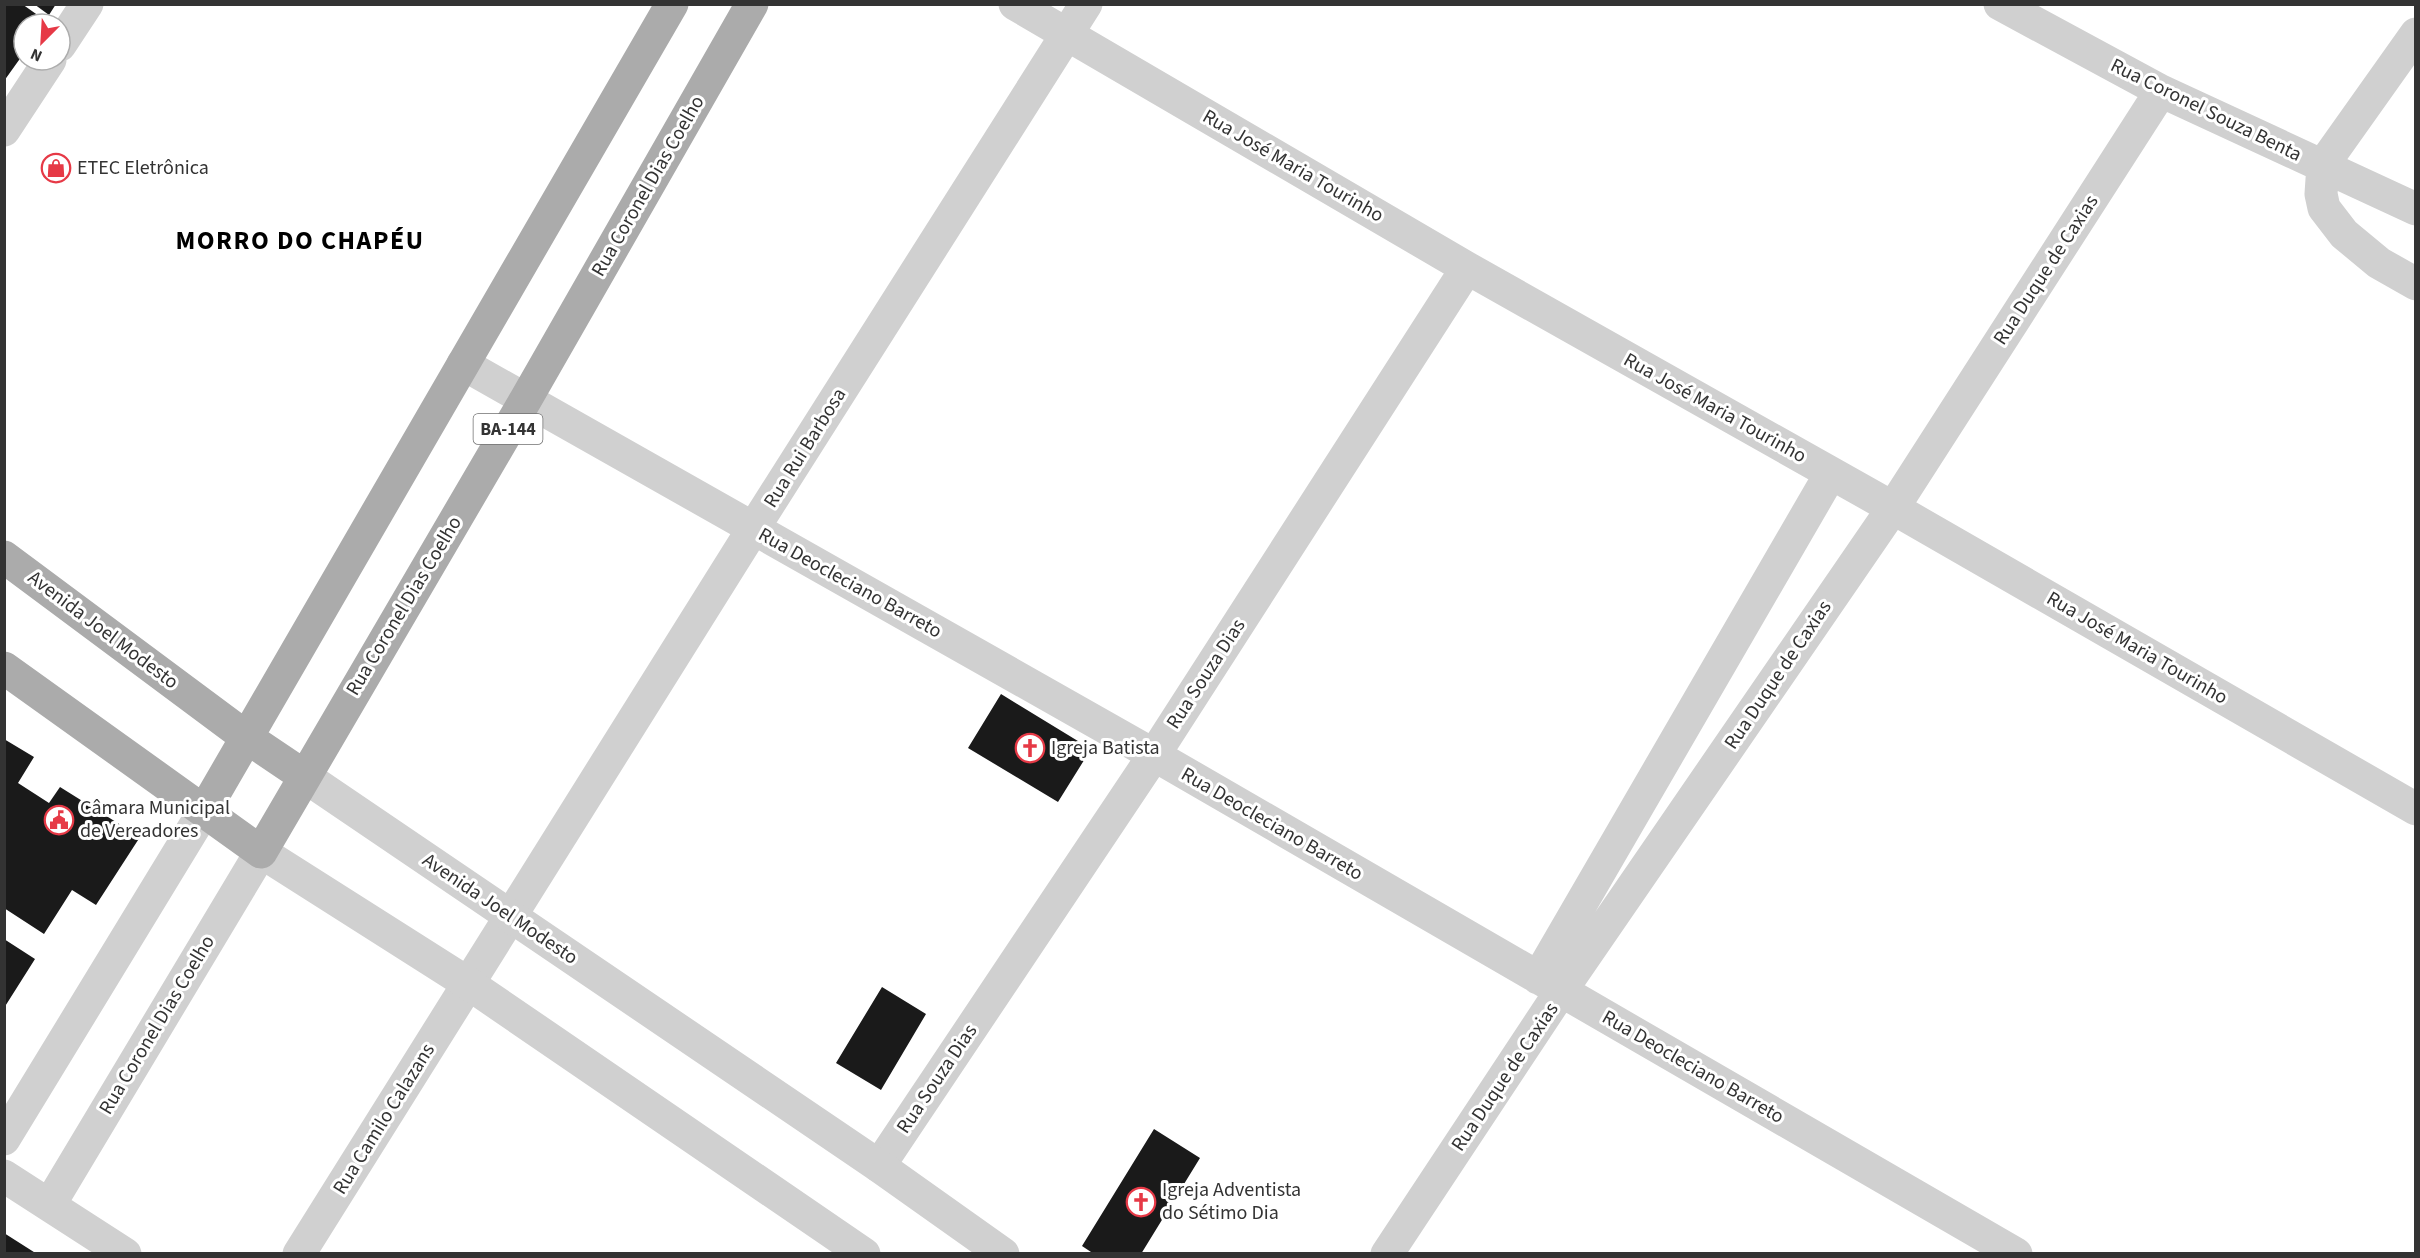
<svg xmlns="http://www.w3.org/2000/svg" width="2420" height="1258" font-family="'Source Sans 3',sans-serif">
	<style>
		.building { fill: #1a1a1a }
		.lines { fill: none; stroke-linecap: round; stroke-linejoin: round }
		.minor { stroke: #d0d0d0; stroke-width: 33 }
		.tertiary { stroke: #d0d0d0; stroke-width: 33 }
		.primary { stroke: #ababab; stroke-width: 33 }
		.labels { text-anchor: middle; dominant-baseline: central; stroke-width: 6; stroke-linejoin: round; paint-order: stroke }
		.shield { fill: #fff; stroke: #707070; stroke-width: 1.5 }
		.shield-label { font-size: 18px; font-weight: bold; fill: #333 }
		.street-label { font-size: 20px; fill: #333; stroke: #fff }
		.poi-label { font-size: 20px; fill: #333; stroke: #fff; text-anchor: start }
		.district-label { font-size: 26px; font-weight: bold; letter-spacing: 1.5px; fill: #000; stroke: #fff }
	</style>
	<rect width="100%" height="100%" fill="#fff"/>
	<path class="building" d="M4,4h18l24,17 -3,3h-19v29l-20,28z
		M34,4h22l-7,11z
		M1001,694l90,55 -33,53 -90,-54z
		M4,739l30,18 -16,26 31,20 11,-16 80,50 -44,68 -24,-15 -28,44 -40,-26z
		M4,939l31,20 -31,49z
		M882,987l44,27 -45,76 -45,-27z
		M1154,1129l46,29 -59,96h-47l-12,-8z
		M4,1233l33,21h-33z"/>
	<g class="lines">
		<path class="minor" d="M1015,4l452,264 426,240 523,301
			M2000,4l161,87 255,118
			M2416,34l-93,131 -2,29 3,14 20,26 35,29 37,21
			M60,45l27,-41
			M4,130l46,-70
			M463,364l691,391 862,499
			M1538,978l293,-505
			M4,1139l200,-328
			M879,1166l275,-411 313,-487
			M4,1176l121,78
			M50,1204l211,-352
			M299,1254l454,-725 333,-525
			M1387,1254l174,-263 332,-483 268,-417"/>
		<path class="tertiary" d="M304,776l575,390 124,88
			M261,852l208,132 395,270"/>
		<path class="primary" d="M4,557l242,180 58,39
			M4,668l257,184 265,-453 226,-395
			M204,811l468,-807"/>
	</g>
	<defs>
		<g id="shop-ring" transform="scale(1.5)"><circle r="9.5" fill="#fff" stroke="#e63946" stroke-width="1.5"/><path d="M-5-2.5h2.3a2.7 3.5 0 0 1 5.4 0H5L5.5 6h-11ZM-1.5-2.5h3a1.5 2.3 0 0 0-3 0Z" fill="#e63946"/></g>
		<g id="church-ring" transform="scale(1.5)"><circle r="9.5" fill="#fff" stroke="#e63946" stroke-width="1.5"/><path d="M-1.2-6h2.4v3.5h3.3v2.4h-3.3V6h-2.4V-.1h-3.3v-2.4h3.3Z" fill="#e63946"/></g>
		<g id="civic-ring" transform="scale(1.5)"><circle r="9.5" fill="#fff" stroke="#e63946" stroke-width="1.5"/><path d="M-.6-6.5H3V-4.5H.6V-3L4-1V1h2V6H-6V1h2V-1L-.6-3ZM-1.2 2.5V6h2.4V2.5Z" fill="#e63946"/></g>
	</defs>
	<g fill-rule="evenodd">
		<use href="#shop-ring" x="56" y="168"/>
		<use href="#church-ring" x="1030" y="748"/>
		<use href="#civic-ring" x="59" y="820"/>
		<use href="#church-ring" x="1141" y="1202"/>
	</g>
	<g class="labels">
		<rect class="shield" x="473.5" y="414" width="69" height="30" rx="4.5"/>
		<g class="shield-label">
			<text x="508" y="429">BA-144</text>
		</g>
		<g class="street-label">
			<text transform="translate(2206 110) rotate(26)">Rua Coronel Souza Benta</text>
			<text transform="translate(1293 166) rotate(30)">Rua José Maria Tourinho</text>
			<text transform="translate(648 186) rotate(-60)">Rua Coronel Dias Coelho</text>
			<text transform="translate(2046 270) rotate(-57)">Rua Duque de Caxias</text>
			<text transform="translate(1715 408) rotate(29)">Rua José Maria Tourinho</text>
			<text transform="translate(805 448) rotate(-58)">Rua Rui Barbosa</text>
			<text transform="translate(850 583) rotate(29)">Rua Deocleciano Barreto</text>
			<text transform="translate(404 606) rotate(-59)">Rua Coronel Dias Coelho</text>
			<text transform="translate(103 630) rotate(37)">Avenida Joel Modesto</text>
			<text transform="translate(2137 648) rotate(30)">Rua José Maria Tourinho</text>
			<text transform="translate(1206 674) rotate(-57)">Rua Souza Dias</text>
			<text transform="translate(1778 675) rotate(-56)">Rua Duque de Caxias</text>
			<text transform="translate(1272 824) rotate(30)">Rua Deocleciano Barreto</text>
			<text transform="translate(500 909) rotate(34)">Avenida Joel Modesto</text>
			<text transform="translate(157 1025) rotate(-59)">Rua Coronel Dias Coelho</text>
			<text transform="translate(1693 1067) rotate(30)">Rua Deocleciano Barreto</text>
			<text transform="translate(1505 1077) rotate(-56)">Rua Duque de Caxias</text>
			<text transform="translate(937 1079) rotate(-56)">Rua Souza Dias</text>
			<text transform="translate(384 1119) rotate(-58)">Rua Camilo Calazans</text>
		</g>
		<g class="poi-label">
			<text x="77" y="168">ETEC Eletrônica</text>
			<text x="1051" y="748">Igreja Batista</text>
			<text x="80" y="808">Câmara Municipal<tspan x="80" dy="23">de Vereadores</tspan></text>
			<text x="1162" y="1190">Igreja Adventista<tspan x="1162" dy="23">do Sétimo Dia</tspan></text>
		</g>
		<g class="district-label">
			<text x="300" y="240">MORRO DO CHAPÉU</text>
		</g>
	</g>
	<rect width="2420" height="1258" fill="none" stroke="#333333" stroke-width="12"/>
	<g transform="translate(42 42) rotate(204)"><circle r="28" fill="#ffffff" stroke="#adadad" stroke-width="1.5"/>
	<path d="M0-4.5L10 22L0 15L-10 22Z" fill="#e63946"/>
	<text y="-9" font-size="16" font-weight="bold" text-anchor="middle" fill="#333333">N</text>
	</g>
</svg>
